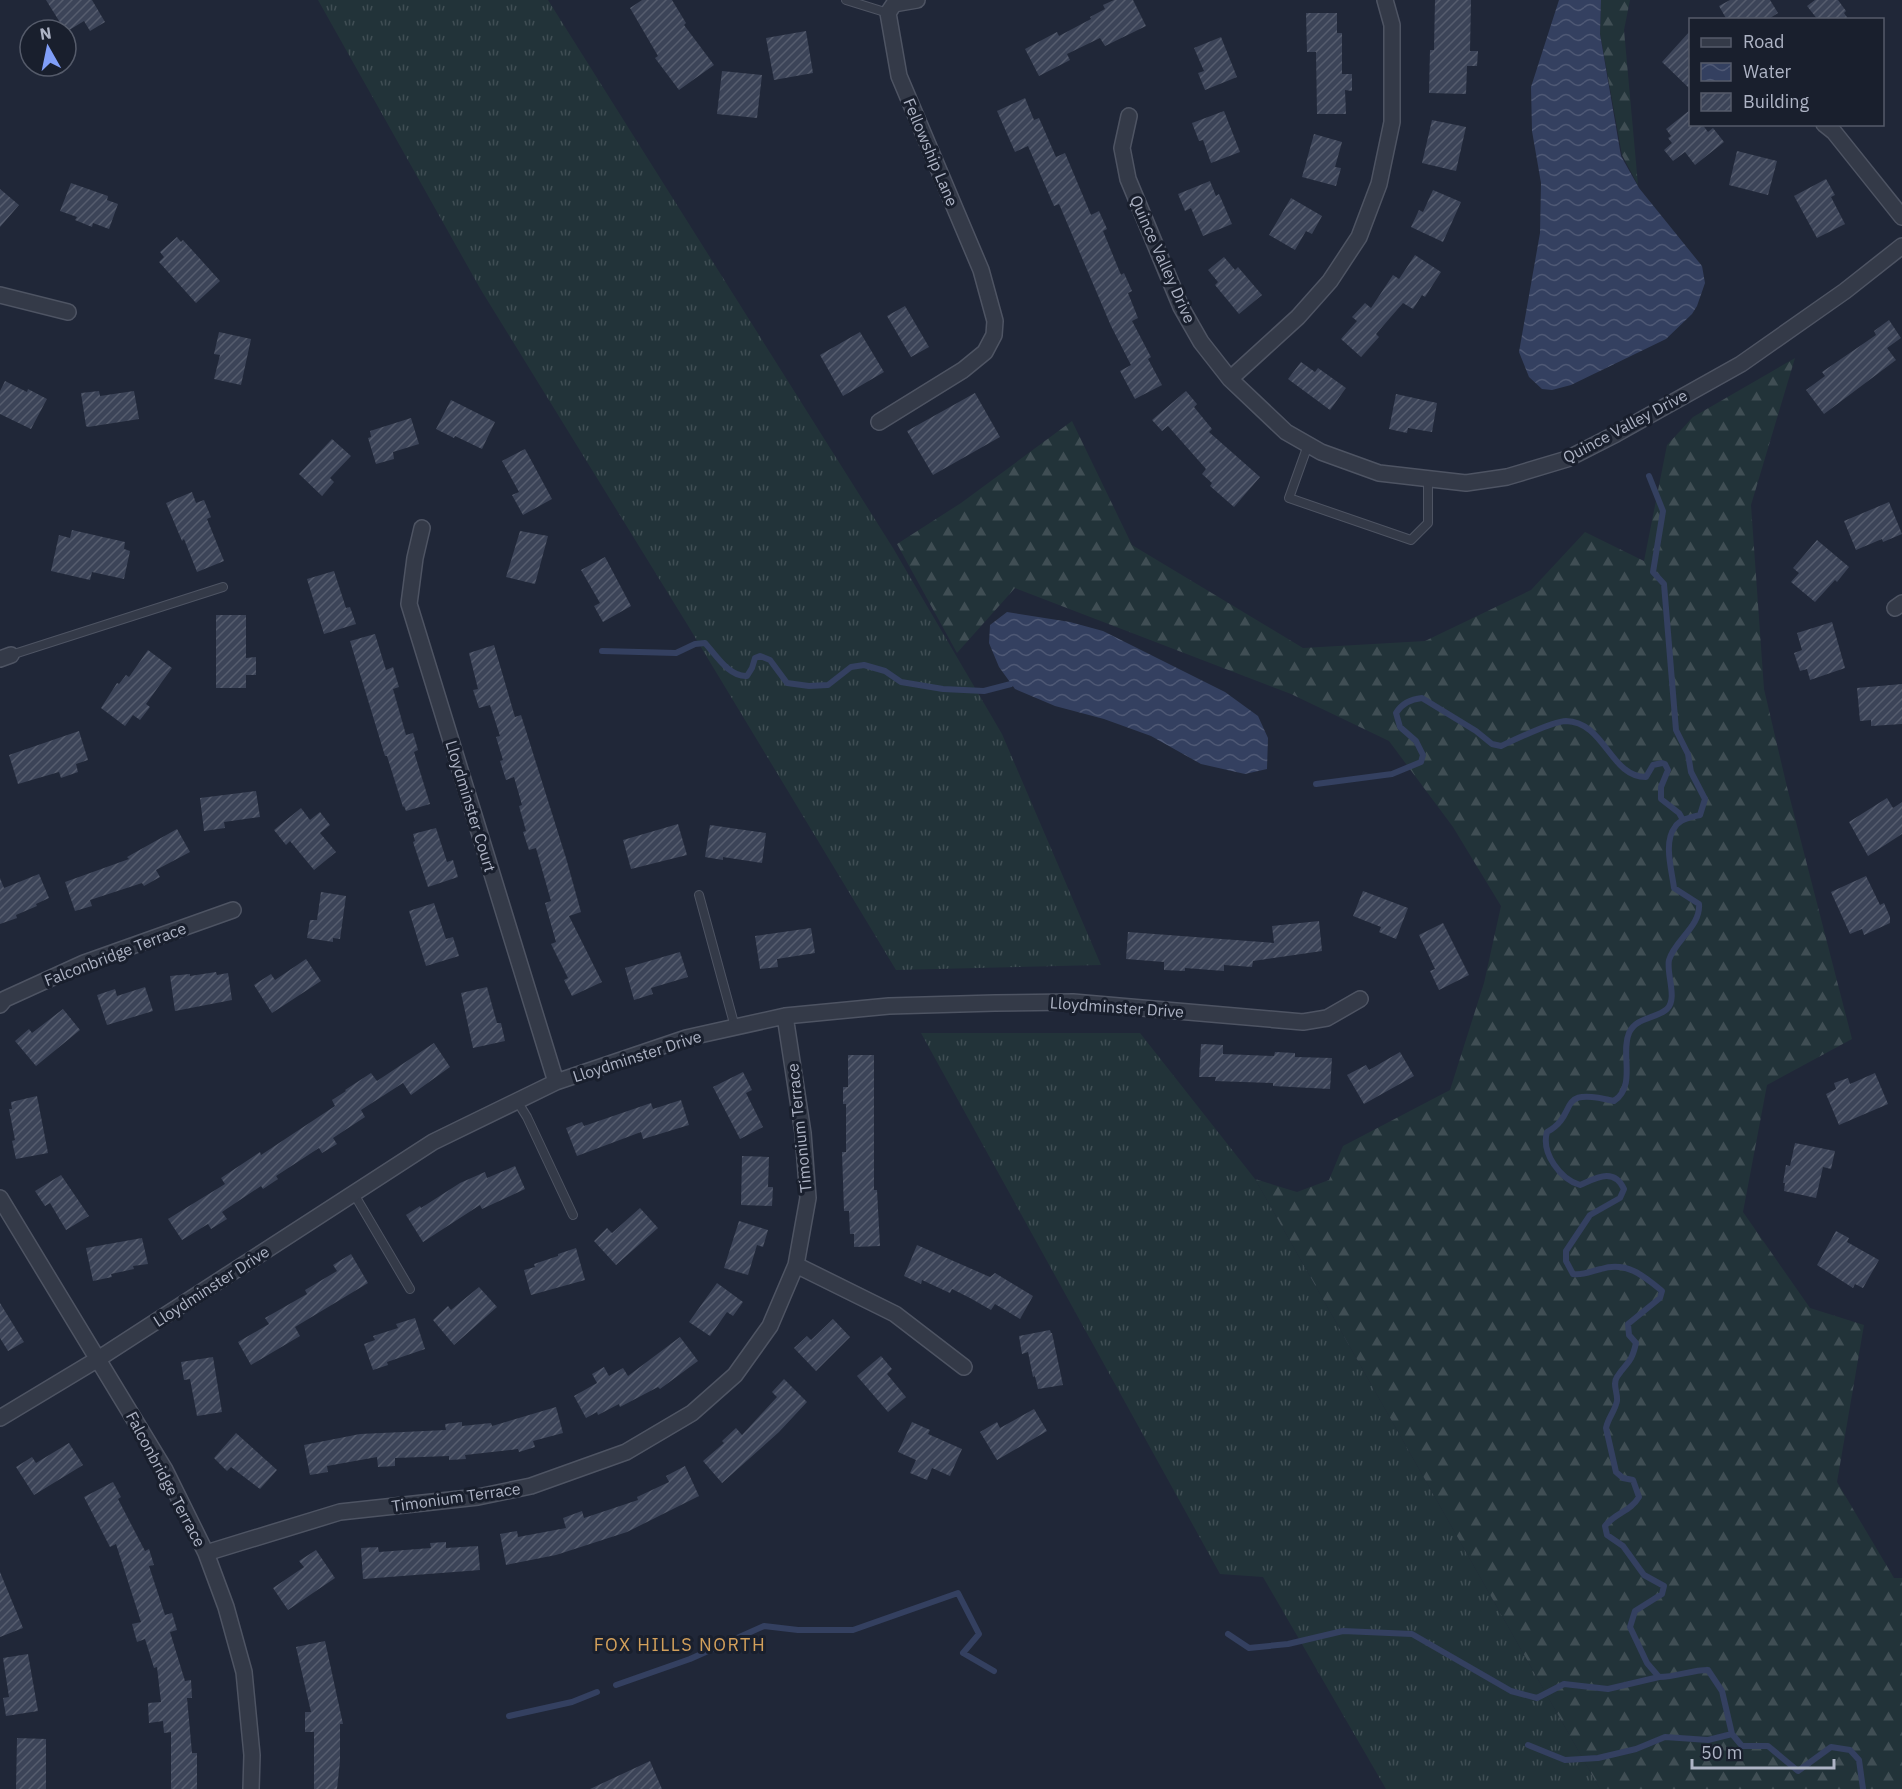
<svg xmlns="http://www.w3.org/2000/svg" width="1902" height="1789" font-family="'IBM Plex Sans',sans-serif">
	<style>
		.grass { fill: url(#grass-tufts) }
		.forest { fill: url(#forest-firs) }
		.water { fill: url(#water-waves) }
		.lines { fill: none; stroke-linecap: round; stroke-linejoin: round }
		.stream { stroke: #344060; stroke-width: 6 }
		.building { fill: url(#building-hatch) }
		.service-casing { stroke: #4e5463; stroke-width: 10 }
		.minor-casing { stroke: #4e5463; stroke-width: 18 }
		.service { stroke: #343a48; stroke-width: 8 }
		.minor { stroke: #343a48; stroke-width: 15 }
		.labels { text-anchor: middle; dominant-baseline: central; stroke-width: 6; stroke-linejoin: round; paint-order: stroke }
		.street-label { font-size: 16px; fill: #aeb4c5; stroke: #191f2d }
		.neighbourhood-label { font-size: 18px; letter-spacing: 1.5px; fill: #d3a05b; stroke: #191f2d }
	</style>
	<defs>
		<pattern id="grass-tufts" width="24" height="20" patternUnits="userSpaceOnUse" patternTransform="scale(1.5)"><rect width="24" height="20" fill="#223339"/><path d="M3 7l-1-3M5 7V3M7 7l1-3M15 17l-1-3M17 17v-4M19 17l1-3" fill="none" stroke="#404e54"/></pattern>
		<pattern id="forest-firs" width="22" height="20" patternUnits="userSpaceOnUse" patternTransform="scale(1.5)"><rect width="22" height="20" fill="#223339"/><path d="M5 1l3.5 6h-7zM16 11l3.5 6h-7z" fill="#404e54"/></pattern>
		<pattern id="water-waves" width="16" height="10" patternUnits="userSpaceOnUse" patternTransform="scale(1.5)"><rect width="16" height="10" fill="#344060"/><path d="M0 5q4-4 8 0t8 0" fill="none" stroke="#4f5975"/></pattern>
		<pattern id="building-hatch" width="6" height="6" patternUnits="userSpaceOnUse" patternTransform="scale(1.5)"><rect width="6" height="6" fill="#3c4458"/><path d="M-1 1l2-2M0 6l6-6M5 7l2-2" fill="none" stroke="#565d6e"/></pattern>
	</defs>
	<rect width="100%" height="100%" fill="#202738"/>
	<path class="grass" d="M318,0h230l345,548 109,186 99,231 -205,5 -209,-346 -206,-334z
		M921,1033h219l115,146 345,610h-214l-123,-212 -43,-3z"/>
	<path class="forest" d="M1601,0h29l-6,30 14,155 -16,-30 -22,-122z
		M1795,358l-44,147 13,184 23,98 65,252 -85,46 -24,127 67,96 54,17 -27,157 57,96h8v211h-302l-345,-610 42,13 32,-12 14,-34 107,-56 34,-107 17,-77 -48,-79 -64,-86 -98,-47 -276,-106 -58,65 -60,-109 64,-41 111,-82 60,124 171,103 122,-7 106,-51 54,-58 59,29 23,-116 26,-28z"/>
	<path class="water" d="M1559,0h42l-1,34 21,122 18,32 63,78 3,17 -8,23 -5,8 -26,25 -95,46 -19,5 -10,-1 -13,-12 -10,-25 21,-119 1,-50 -9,-52 -1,-44z
		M1007,612l63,10 33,9 122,61 33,24 10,22 -1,31 -22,5 -44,-10 -50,-28 -47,-17 -49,-13 -40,-17 -16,-22 -10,-24 1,-18z"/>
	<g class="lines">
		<path class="stream" d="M1649,476l14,35 -10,61 11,12 12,146 12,24 3,18 14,27 -5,16c-8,2 -20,4 -25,12 -12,15 -3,44 -1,61l25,16c2,22 -24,36 -30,56 -3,13 9,39 -2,49 -11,10 -31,8 -38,24 -9,21 8,52 -15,68 -61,-15 -33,12 -67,31 -6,21 13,47 33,53 16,-7 34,-18 44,4l-4,9 -30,17 -24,36v10l7,13c9,2 19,-3 28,-5 26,-8 43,7 61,22l-2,7 -32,26 1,11 7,8c-5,22 -9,18 -19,34 -5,7 1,16 0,24 -2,10 -9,17 -11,27l10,44 7,6 10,2 6,17c-9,15 -23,15 -34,29l2,9 16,11 21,29 20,11 -2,8 -27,17 -5,16 17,36 12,14c18,0 32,-7 49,-7l14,21 10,43 10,12h26l30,25 33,-24 19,3 9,10 4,29
			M602,651l74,2 19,-9 10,-1c11,12 24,34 42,33l5,-8 3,-10 5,-2 10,4 17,23 22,3 19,-1 23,-18 13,-2 21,6 16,11 42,7 41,2 27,-7
			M1316,784l76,-10 29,-12 2,-7 -7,-14 -16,-14 -4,-14c6,-10 15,-14 26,-15l54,33 16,13 9,2c13,-6 52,-25 65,-25 39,1 44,56 80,56l7,-12 9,-2 3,1 3,6 -7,17v12l18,14 4,7
			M1228,1634l21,14 39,-4 55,-13 69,3 99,57 26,7 27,-14 44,5 51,-12
			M616,1685l74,-26 74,-33 34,4h55l105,-37 21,41 -16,19 31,18
			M509,1716l63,-14 25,-10
			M1528,1745l37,15 33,-2 38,-9 29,-12 43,3 24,-6"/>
	</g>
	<path class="building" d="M46,0h46l13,22 -15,9 -6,-10 -18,11z
		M642,0h30l14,23 -2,2 30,40 -35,25 -24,-32 3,-2 -28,-48z
		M1114,0h19l13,26 -41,20 -5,-8 -33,16 3,6 -31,16 -14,-27 32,-17 2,4 32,-17 -1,-2 15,-8 -2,-4z
		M1435,0h36l-1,51h8l-1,15h-10l-1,28 -37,-1 1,-43h4z
		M1730,0h40l8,13 -11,7h-40l-8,-14z
		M1815,0h23l8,11 -2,2 5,7h-31l-11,-14z
		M1306,13h31v20h5v41h10v17l-7,-1 1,24h-29l-1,-62h-9z
		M806,31l7,42 -39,7 -8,-42z
		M1690,31v58l-28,-27z
		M1221,37l16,40 -32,13 -7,-17 6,-2 -10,-23z
		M722,71l40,4 -5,43 -40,-4z
		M1025,98l9,22 5,-2 17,39 9,-4 26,62 8,-4 8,18 -4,2 18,44 3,-2 8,18 -4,2 10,25 -6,3 19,36 -3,2 14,26 -27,14 -15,-28 11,-6 -20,-39 -52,-122 -5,2 -26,-60 -13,6 -18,-41z
		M1690,110v14h12l6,8 5,-4 11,14 -29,23 -10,-13 -12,9 -9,-11 8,-7 -4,-5 3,-2 -5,-7z
		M1224,111l16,41 -29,11 -8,-23 -4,1 -7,-18z
		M1432,120l34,7 -10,44 -34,-8z
		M1314,134l28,8 -7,25 6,1 -5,18 -34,-9z
		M1737,151l40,10 -9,34 -39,-10z
		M1826,179l9,16 -4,2 14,27 -28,14 -23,-42z
		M1210,181l6,15 3,-2 13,30 -29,12 -12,-28 -6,3 -7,-17z
		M71,183l37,13 -1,4 11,4 -9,25 -16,-6 -1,4 -17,-7 2,-3 -17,-6z
		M0,189l19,16 -19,22z
		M1433,190l28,12 -18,40 -32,-15 8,-17 4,2z
		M1291,198l31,18 -10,18 -6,-3 -11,19 -26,-15z
		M177,237l4,5 2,-2 37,41 -24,22 -37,-41 5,-5 -4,-5z
		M1415,255l26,17 -16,25 -3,-2 -9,14 -10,-6 -27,31 3,3 -18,20 -20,-18 16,-18 -5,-4 13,-14 6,5 22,-33 6,4z
		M1224,257l11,13 3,-3 24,28 -23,19 -24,-29 3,-3 -10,-12z
		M905,306l24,41 -18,10 -24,-41z
		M1889,320l12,18 -14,10 9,12 -72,54 -18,-24 19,-14 -3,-4 54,-37 -2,-4z
		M219,332l32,7 -10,46 -27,-6 6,-24 -6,-1z
		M860,332l24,40 -41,24 -23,-41z
		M1301,362l14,10 3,-4 28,20 -16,22 -42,-31z
		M5,381l22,11 1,-3 19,10 -16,30 -31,-15v-23z
		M99,391l1,5 34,-5 5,28 -51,8 -2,-1 -5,-33z
		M1186,391l11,13 -3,3 18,22 -3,3 51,45 -26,30 -24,-21 2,-3 -10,-9 4,-5 -38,-43 -6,5 -10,-11z
		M975,393l25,44 -67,38 -26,-44z
		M1396,394l41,9 -5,29 -24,-4 -1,5 -18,-4z
		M451,400l44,22 -13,27 -27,-13 -1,2 -18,-9z
		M411,418l8,26 -26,8 1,7 -18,5 -8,-26 3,-1 -1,-6z
		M332,439l19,17 -21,22 4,4 -12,14 -23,-22z
		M525,449l27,50 -29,16 -11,-20 7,-3 -17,-31z
		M192,492l4,11 8,-3 7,17 -4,2 17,42 -27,11 -13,-33 -2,2 -16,-38z
		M1889,502l13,32 -19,8 -1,-3 -26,11 -12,-29z
		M72,530l53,12 -1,7 6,2 -6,28 -32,-7 -2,8 -39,-9 8,-36 11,3z
		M520,531l28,5 -13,48 -29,-7z
		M1817,540l32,27 -12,15 -2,-2 -20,22 -24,-20 8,-9 -6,-5z
		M605,557l26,49 -28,16 -9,-16 6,-3 -19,-33z
		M334,571l12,37 4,-1 6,17 -32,10 -17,-55z
		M216,615h30v43l10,-1v18h-10v13h-30z
		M1832,622l13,46 -35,12 -3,-11 -7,2 -6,-18 8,-3 -5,-17z
		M375,634l11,36 7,-3 6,20 -6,2 13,46 7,-2 5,17 -4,2 16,52 -24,7 -2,-5 -1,1 -16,-51h-2l-35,-115z
		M494,645l21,72 6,-2 45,143 15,54 -12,4 33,66 -30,14 -8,-16 4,-2 -17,-34 5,-2 -11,-39 6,-2 -15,-53 -7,2 -6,-18 3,-1 -7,-25 3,-1 -8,-28 -8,3 -6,-19 3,-1 -7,-23 4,-1 -10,-31 -11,3 -6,-18 5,-1 -9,-36z
		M148,650l24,18 -26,36 4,3 -10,13 -7,-5 -8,11 -24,-18 16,-25 2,1 7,-9 3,2z
		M1902,684v40l-31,2v-6l-11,1 -3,-33z
		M79,731l9,29 -12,4 2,8 -17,6 -2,-6 -41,12 -9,-29z
		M256,791l4,26 -36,5 1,6 -21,3 -4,-33z
		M1887,798l6,10 9,-6v32l-34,22 -19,-34z
		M301,808l9,12 10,-8 10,13 -10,8 16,19 -22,18 -24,-29 -4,4 -12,-15z
		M678,824l9,31 -56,14 -8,-29z
		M710,825l56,8 -4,30 -39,-6v3l-18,-3z
		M436,828l11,34 6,-2 5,17 -30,10 -15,-45 2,-1 -2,-7z
		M177,829l13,23 -34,18 4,7 -16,9 -2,-3 -52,17 2,6 -17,5 -10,-29 64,-23 -2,-2z
		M39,874l10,24 -13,6 1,2 -21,9 1,3 -17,6v-46l4,10z
		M1866,876l14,29 4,-2 6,14v6l-26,12 -2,-6 -12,5 -19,-42z
		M1363,891l45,17 -12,31 -17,-7 2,-5 -28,-11z
		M321,892l25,4 -6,43 -7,-1v4l-26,-4 3,-18h7z
		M434,903l12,36 7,-2 6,19 -33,10 -17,-55z
		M1319,921l3,30 -69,10 -1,6 -28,-2v6l-39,-3v3l-21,-1v-8l-38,-3 2,-27 146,11 -2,-17z
		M1443,923l26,52 -30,15 -9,-19 5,-2 -16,-34z
		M811,928l4,25 -38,6 1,8 -18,2 -5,-33z
		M680,952l8,25 -37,11 2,6 -19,6 -9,-32z
		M306,959l15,22 -49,32 -18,-28 17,-11 4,6z
		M216,972l1,3 11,-2 4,27 -57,11 -5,-35 20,-2v2z
		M145,987l8,24 -46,14 -10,-30 18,-6 2,7z
		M487,987l10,36h4l4,18 -32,7 -12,-55z
		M63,1009l17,21 -44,36 -21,-25 14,-12 3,4z
		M434,1043l16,24 -39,28 -8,-12 -42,27 4,7 -32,21 4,6 -15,9 -3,-5 -43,28 2,3 -15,10 -2,-3 -39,26 5,7 -16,10 -3,-5 -26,16 -14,-21 57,-35 -4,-6 39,-26 1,3 74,-49 -3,-6 14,-9 -1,-1 26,-17 6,8z
		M1201,1044l22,1v9l51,2 1,-4 20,1v4l37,1 -2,31 -57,-3v-3l-58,-2 1,-4h-17z
		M1400,1052l14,24 -50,28 -17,-29 19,-10 3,5z
		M848,1055h26v135h3l3,56 -26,1v-13h-4l-1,-23h-5l-2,-59h4v-48h-3v-17h5z
		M743,1072l9,18 -6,3 17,34 -23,12 -27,-52z
		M1875,1073l13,31 -49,21 -13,-31 10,-5 -2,-6 14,-5 2,6z
		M37,1096l11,57 -32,6 -4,-18 3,-1 -6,-31h3l-1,-7z
		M681,1100l8,25 -46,14 -2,-7 -64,24 -11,-28 16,-6 2,4 67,-23 2,6z
		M1795,1143l40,8 -4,18 -8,-2 -7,31 -32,-7 1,-8h-2l3,-18 4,1z
		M742,1156l27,1 -1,30h5l-1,19 -31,-1z
		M515,1166l10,23 -43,20 -2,-4 -57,37 -17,-27 14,-9 1,2 39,-25 25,-11 2,6z
		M61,1175l28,41 -23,14 -16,-27 -5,3 -10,-15z
		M640,1208l18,20 -42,37 -22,-24 13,-13 5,5z
		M739,1221l29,9 -5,17 -6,-2 -9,30 -24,-7z
		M1836,1231l13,7 -2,4 32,18 -16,28 -8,-4 -2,4 -36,-23z
		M142,1238l6,26 -15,2 1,3 -23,5 1,3 -19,4 -7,-33z
		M917,1245l73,32 5,-4 38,23 -13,23 -25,-15 -4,6 -21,-12 -18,-9 -2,4 -28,-13 -1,4 -17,-8z
		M576,1248l9,32 -54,15 -7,-25 11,-3 -1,-3 24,-8v-2z
		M351,1254l17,29 -73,44 5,9 -49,29 -13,-23 31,-18 -4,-6 42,-24 -2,-4 32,-19 -4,-6z
		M717,1283l26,19 -10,14 -6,-4 -17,24 -21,-14z
		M479,1287l18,20 -43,38 -21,-25 15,-14 3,4z
		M0,1303l24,39 -16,9 -8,-13z
		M415,1318l10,31 -38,13 1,3 -15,5 -9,-26 11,-4 -2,-4 25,-8 -2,-4z
		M833,1319l17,18 -34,34 -22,-23 13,-12 4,4z
		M1050,1330l1,3h1l11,52 -25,4 -3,-13 -2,1 -5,-25 -6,2 -3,-18z
		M680,1337l18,24 -38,28 -2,-2 -38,20 -1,-3 -21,11 -1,-3 -11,6 -12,-22 23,-13 -5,-9 12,-7 5,9 14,-8 5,8z
		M881,1356l11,13 -5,5 19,23 -18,15 -31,-36z
		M213,1357l9,55 -25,4 -7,-37 -6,1 -3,-18z
		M784,1379l23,23 -28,30 -57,51 -19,-22 21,-18 -2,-2 14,-13 6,7 35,-38 -5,-5z
		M556,1407l7,26 -30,8 2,6 -16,5 -1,-3 -53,6 1,4 -17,1v-4l-54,2v8l-17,1 -1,-10 -50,9 1,6 -18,3 -6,-30 56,-11 86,-4 -1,-6 17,-2v4l29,-3 1,3z
		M1034,1409l13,22 -50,29 -17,-28 17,-10 3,6z
		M912,1422l18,8 -2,4 34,15 -12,27 -18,-8 -5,12 -17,-7 6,-13 -18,-8z
		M236,1433l41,37 -17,19 -29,-22 -4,4 -13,-13z
		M69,1443l14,22 -49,30 -18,-28 16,-10 4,6z
		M685,1466l14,30 -72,36 -71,23 -50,10 -6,-31 17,-3 1,6 48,-9 -3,-10 19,-7 2,7 54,-18 -1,-3 32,-15 -3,-6z
		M113,1482l8,15 -3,2 27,52 4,-2 5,16 -5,1 16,49 7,-2 5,17 -7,2 15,49 6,-1 1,18h-5l5,55h5v36h-26v-57l-7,1 -1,-12 -14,2 -1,-20 13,-1 -4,-35 -3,1 -9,-29 -8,3 -5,-18 9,-2 -25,-78 -6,3 -26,-50z
		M446,1542v6l32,-2 2,24 -117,9 -2,-31 17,-1 1,5 52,-4 -1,-5z
		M316,1550l19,28 -47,32 -15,-22 31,-21 -5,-6z
		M0,1572l23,56 -23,9z
		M325,1641l18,83h-3v37l-3,28h-23v-57h-9v-20h6l-15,-65z
		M28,1654l10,57 -32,5 -3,-18 6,-1 -6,-39z
		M17,1738l29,1v50h-30z
		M650,1761l12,28h-72z"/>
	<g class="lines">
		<g class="service-casing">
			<path id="service" d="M846,0l42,13
				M1308,445l-19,53 122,42 17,-17v-45
				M11,655l212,-68
				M699,895l36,132
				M517,1101l10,16 46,98
				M354,1194l56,95"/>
		</g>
		<g class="minor-casing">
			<path id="minor" d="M1129,116l-7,32 6,31 53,128 20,35 29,37 56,53 35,20 58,21 87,10 41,-6 60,-18 49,-25 125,-70 104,-73 57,-45
				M1824,124l10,8 68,85
				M0,295l68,17
				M1230,379l68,-62 32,-36 29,-44 20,-53 13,-62v-97l-7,-25
				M879,422l84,-52 22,-18 9,-17 1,-14 -14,-51 -82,-194 -11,-63 6,-9 23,-4
				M422,528l-7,30 -6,46 147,478
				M1895,608l7,-5
				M0,659l11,-4
				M0,1005l5,-6 79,-36 149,-53
				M0,1198l165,272 41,83 20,54 18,65 8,83 -1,34
				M796,1265l99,49 69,53
				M0,1418l98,-59 335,-217 123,-60 130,-44 99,-22 104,-10 106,-3 78,-1 230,20 24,-4 33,-19
				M206,1553l134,-41 138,-15 53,-11 95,-34 66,-39 43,-38 35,-49 26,-61 12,-67 -5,-65 -18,-117"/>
		</g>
		<use href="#service" class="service"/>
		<use href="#minor" class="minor"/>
	</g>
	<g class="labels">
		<g class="street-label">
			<text transform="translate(931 152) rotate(67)">Fellowship Lane</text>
			<text transform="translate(1163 259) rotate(66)">Quince Valley Drive</text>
			<text transform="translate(1625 426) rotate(-28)">Quince Valley Drive</text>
			<text transform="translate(471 806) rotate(73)">Lloydminster Court</text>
			<text transform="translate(115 954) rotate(-21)">Falconbridge Terrace</text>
			<text transform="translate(1117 1007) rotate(4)">Lloydminster Drive</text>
			<text transform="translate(637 1056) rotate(-18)">Lloydminster Drive</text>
			<text transform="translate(799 1128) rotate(-96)">Timonium Terrace</text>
			<text transform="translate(211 1286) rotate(-33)">Lloydminster Drive</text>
			<text transform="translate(166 1479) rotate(62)">Falconbridge Terrace</text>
			<text transform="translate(456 1497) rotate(-8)">Timonium Terrace</text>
		</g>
		<g class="neighbourhood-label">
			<text x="680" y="1644">FOX HILLS NORTH</text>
		</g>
	</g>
	<rect x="1689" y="18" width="195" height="108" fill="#191f2d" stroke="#555b6a" stroke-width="1.5"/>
	<rect x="1701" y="38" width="30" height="9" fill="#343a48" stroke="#555b6a" stroke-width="1.5"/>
	<text x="1743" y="48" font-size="18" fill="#aeb4c5">Road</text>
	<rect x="1701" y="63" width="30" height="18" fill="url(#water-waves)" stroke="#555b6a" stroke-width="1.5"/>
	<text x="1743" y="78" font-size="18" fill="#aeb4c5">Water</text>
	<rect x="1701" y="93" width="30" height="18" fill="url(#building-hatch)" stroke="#555b6a" stroke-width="1.5"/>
	<text x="1743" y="108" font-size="18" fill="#aeb4c5">Building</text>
	<g transform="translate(48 48) rotate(351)"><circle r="28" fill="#191f2d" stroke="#555b6a" stroke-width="1.5"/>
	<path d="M0-4.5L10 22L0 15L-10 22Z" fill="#809ef8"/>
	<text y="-9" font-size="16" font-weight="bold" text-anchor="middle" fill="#aeb4c5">N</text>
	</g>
	<path d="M1692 1759v9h142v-9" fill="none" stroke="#aeb4c5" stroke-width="3"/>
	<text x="1701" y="1759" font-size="18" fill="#aeb4c5" stroke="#191f2d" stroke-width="4.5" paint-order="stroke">50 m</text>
</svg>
